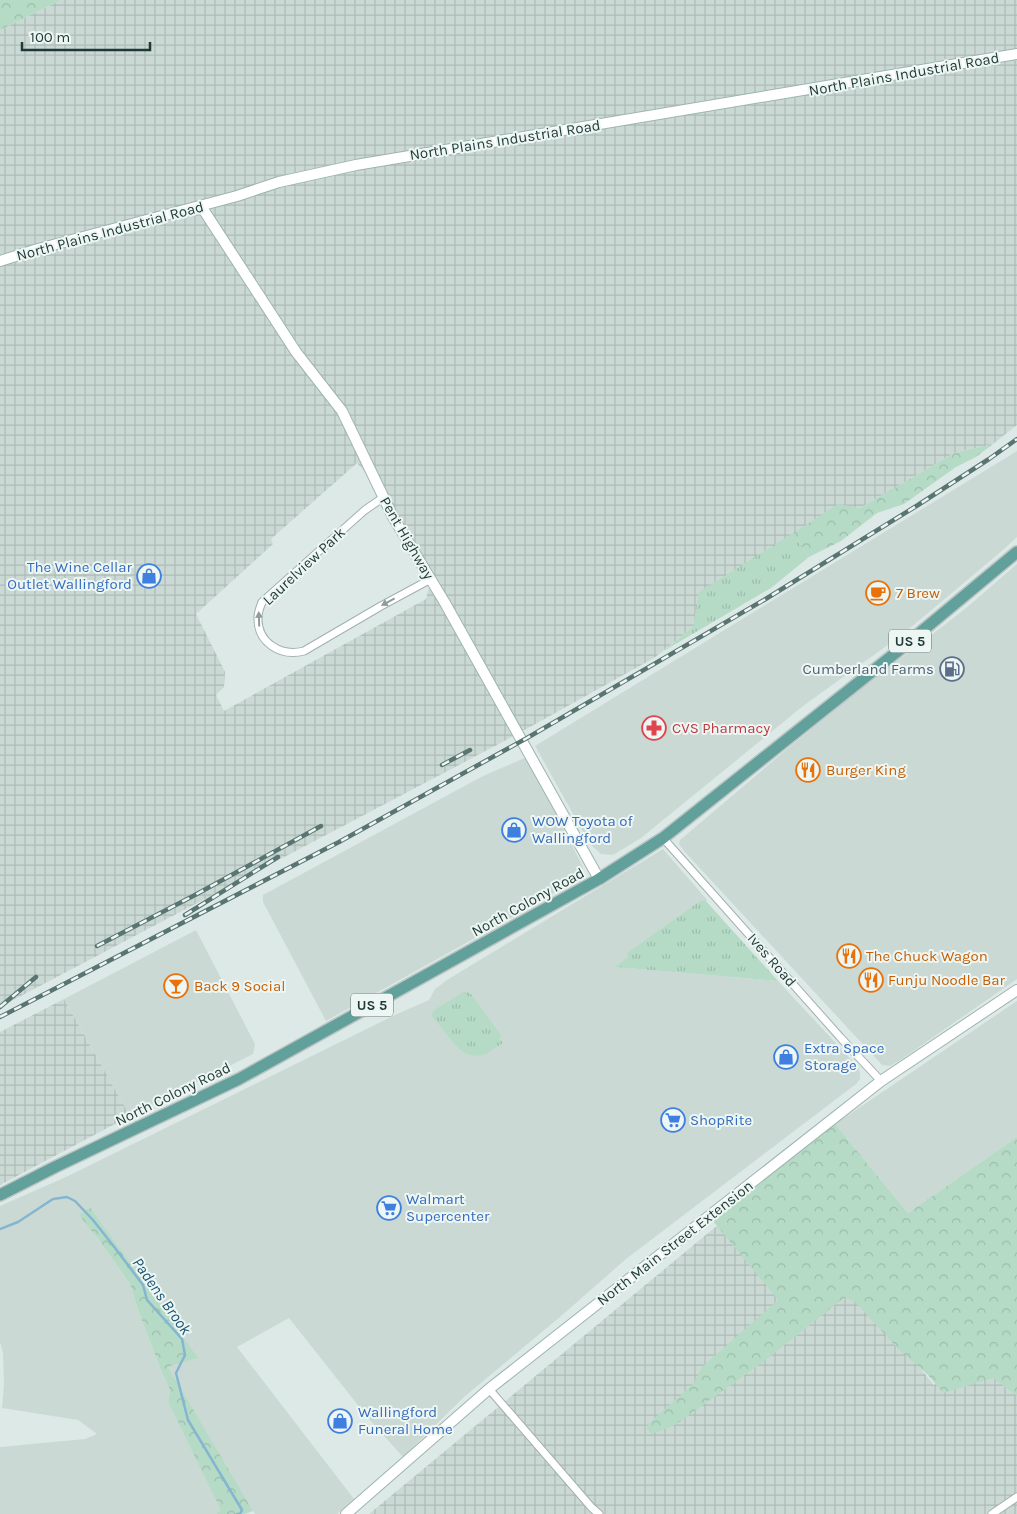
<svg xmlns="http://www.w3.org/2000/svg" width="1017" height="1514" font-family="Karla,sans-serif">
	<style>
		.built { fill: #cbd9d5 }
		.industrial { fill: url(#industrial-grid); fill-rule: evenodd }
		.grass { fill: url(#grass-tufts) }
		.forest { fill: url(#forest-crowns) }
		.lines { fill: none; stroke-linecap: round; stroke-linejoin: round }
		.stream { stroke: #84b6d0; stroke-width: 2.5 }
		.street-casing { stroke: #a0b1ae; stroke-width: 9 }
		.secondary-casing { stroke: #9cb5b1; stroke-width: 12 }
		.primary-casing { stroke: #bcc4c3; stroke-width: 14 }
		.street { stroke: #fff; stroke-width: 7 }
		.secondary { stroke: #fff; stroke-width: 10 }
		.primary { stroke: #61a09b; stroke-width: 11 }
		.rail-casing { stroke: #597572; stroke-width: 4.5 }
		.rail { stroke: #edf6f3; stroke-width: 2.5; stroke-dasharray: 8; stroke-linecap: butt }
		.oneway { fill: #8f9c9a }
		.labels { text-anchor: middle; dominant-baseline: central; stroke-width: 4; stroke-linejoin: round; paint-order: stroke }
		.shield { fill: #edf6f3; stroke: #5d726f; stroke-width: 1 }
		.shield-label { font-size: 14px; font-weight: bold; fill: #1f3936 }
		.street-label { font-size: 15px; fill: #1f3936; stroke: #edf6f3 }
		.shop-label { font-size: 15px; fill: #366cbe; stroke: #edf6f3; text-anchor: start }
		.food-label { font-size: 15px; fill: #c56008; stroke: #edf6f3; text-anchor: start }
		.service-label { font-size: 15px; fill: #4e5e75; stroke: #edf6f3; text-anchor: end }
		.health-label { font-size: 15px; fill: #be3a42; stroke: #edf6f3; text-anchor: start }
		.water-label { font-size: 16px; font-style: italic; fill: #195574; stroke: #edf6f3 }
	</style>
	<defs>
		<pattern id="industrial-grid" width="8" height="8" patternUnits="userSpaceOnUse" patternTransform="scale(1.25)"><rect width="8" height="8" fill="#cbd9d5"/><path d="M0 4h8M4 0v8" fill="none" stroke="#aebbb7"/></pattern>
		<pattern id="grass-tufts" width="24" height="20" patternUnits="userSpaceOnUse" patternTransform="scale(1.25)"><rect width="24" height="20" fill="#b5dbc6"/><path d="M3 7l-1-3M5 7V3M7 7l1-3M15 17l-1-3M17 17v-4M19 17l1-3" fill="none" stroke="#9bbdab"/></pattern>
		<pattern id="forest-crowns" width="20" height="18" patternUnits="userSpaceOnUse" patternTransform="scale(1.25)"><rect width="20" height="18" fill="#b5dbc6"/><path d="M2 6a3 3 0 1 1 6 0M12 15a3 3 0 1 1 6 0" fill="none" stroke="#9bbdab"/></pattern>
	</defs>
	<rect width="100%" height="100%" fill="#dde9e6"/>
	<path class="built" d="M1017,451v86l-14,13 -100,84 -100,72 -162,132 -28,17 -12,-1 -11,-10 -55,-98z
		M1017,564v415l-118,82 -9,5 -8,-1 -198,-214 -5,-7 1,-4 106,-90 71,-58 108,-83z
		M527,757l56,110 -2,8 -7,6 -63,37 -185,103 -63,-119v-7l220,-119z
		M663,849l45,52 -3,-1 -5,1 -72,52v4l-12,10 162,14 80,86 2,6v6l-4,5 -230,175 -66,58 -96,80 -61,60 -35,-39 -79,-100 -52,29 117,152 -17,15h-82l-31,-46 -56,-101 29,-9 -107,-151 -10,8 50,69 8,26 22,58 10,22 -2,12 54,108 -6,4h-216v-67l85,-8 12,-5 -19,-14 -76,-12 2,-24 -1,-31 -3,-11v-136l68,-30 327,-161 34,-15 6,-11 12,-9z
		M196,930l59,114 -2,10 -123,62 -66,-117z
		M1017,1001v136l-109,76 -73,-89z"/>
	<path class="industrial" d="M61,0h956v425l-24,19 -39,9 -94,55 -22,-3 -145,122 -39,31 -142,79 -512,270v-977zM357,463l9,10 63,114 -3,12 -202,112 -8,-16 8,-8 1,-15 -29,-58 77,-70 -2,-5z
		M64,999l66,117 -130,69v-153z
		M766,1185l168,200 83,-66v195h-648z"/>
	<path class="grass" d="M793,533l16,24 -38,31 -109,64 31,-25 6,-35z
		M705,900l73,81 -163,-14 13,-10 -1,-4 73,-52z
		M465,991l6,3 30,41 -1,4 3,4 -17,11 -9,2 -11,-2 -9,-7 -26,-32 3,-5z"/>
	<path class="forest" d="M0,0h61l-61,30z
		M993,444l-17,13 -20,10 -52,37 -27,9 -36,28 -32,16 -16,-24 45,-29 22,4 94,-55z
		M835,1124l73,89 109,-76v259l-24,-18 -50,15 -15,-18 -30,-26 -42,-46 -11,-6 -82,65 -88,63 -23,9 -5,-5v-4l47,-42 8,-16 76,-67 -65,-79z
		M90,1207l108,151 -30,9 85,144 -8,3h-29l5,-4 -53,-108 2,-12 -10,-22 -22,-58 -8,-26 -33,-46 -18,-23z"/>
	<g class="lines">
		<path class="stream" d="M0,1229l18,-7 35,-23 14,-2 8,4 18,19 22,28 28,37 4,15 35,39 3,16 -9,18 12,47 54,90 -2,4h-3"/>
		<g class="street-casing">
			<path id="street" d="M384,497l-19,13 -103,92c-2,5 -4,10 -4,15 -1,26 23,40 46,34l77,-45 50,-27
				M663,838l177,199 41,44
				M489,1389l103,119 7,6
				M992,1514l25,-17"/>
		</g>
		<g class="secondary-casing">
			<path id="secondary" d="M201,206l95,146 46,59 51,106 52,86 154,276
				M0,261l38,-12 199,-53 42,-14 77,-17 661,-111
				M346,1514l143,-125 392,-308 136,-91"/>
		</g>
		<g class="primary-casing">
			<path id="primary" d="M0,1195l55,-28 184,-88 360,-200 64,-41 235,-187 119,-99"/>
		</g>
		<use href="#street" class="street"/>
		<use href="#secondary" class="secondary"/>
		<use href="#primary" class="primary"/>
		<g class="rail-casing">
			<path id="rail" d="M442,765l28,-15
				M185,915l93,-58
				M97,946l98,-51 126,-69
				M0,1007l36,-30
				M0,1017l339,-175 188,-104 237,-138 154,-95 71,-46 28,-20"/>
		</g>
		<use href="#rail" class="rail"/>
	</g>
	<defs><path id="oneway-solid" d="M-6-.8H1V-3.2L6.5 0L1 3.2V.8H-6Z" transform="scale(1.25)"/></defs>
	<g class="oneway">
		<use href="#oneway-solid" transform="translate(388 602) rotate(152)"/>
		<use href="#oneway-solid" transform="translate(259 619) rotate(-92)"/>
	</g>
	<defs>
		<g id="shop-ring" transform="scale(1.25)"><circle r="9.5" fill="#edf6f3" stroke="#3f7fe0" stroke-width="1.5"/><path d="M-5-2.5h2.3a2.7 3.5 0 0 1 5.4 0H5L5.5 6h-11ZM-1.5-2.5h3a1.5 2.3 0 0 0-3 0Z" fill="#3f7fe0"/></g>
		<g id="cafe-ring" transform="scale(1.25)"><circle r="9.5" fill="#edf6f3" stroke="#e8710a" stroke-width="1.5"/><path d="M-5.5-4.5H6V0H3Q3 3.5 0 3.5H-2.5Q-5.5 3.5-5.5 0ZM3-3.2v2h1.7v-2ZM-6 4.5H4V6H-6Z" fill="#e8710a"/></g>
		<g id="fuel-ring" transform="scale(1.25)"><circle r="9.5" fill="#edf6f3" stroke="#5c6f8a" stroke-width="1.5"/><path d="M-5.5-6h7V0h2V4h1.3V-2.5L3-4.5l.8-.8L6-3V5H2.5V1h-1V6h-7ZM-4.2-4.7v3.2H.2V-4.7Z" fill="#5c6f8a"/></g>
		<g id="pharmacy-ring" transform="scale(1.25)"><circle r="9.5" fill="#edf6f3" stroke="#e0444e" stroke-width="1.5"/><path d="M-2-6h4v4h4v4h-4v4h-4v-4h-4v-4h4Z" fill="#e0444e"/></g>
		<g id="restaurant-ring" transform="scale(1.25)"><circle r="9.5" fill="#edf6f3" stroke="#e8710a" stroke-width="1.5"/><path d="M-5-6h1v4h1v-4h1v4h1v-4h1v5L-1.5 .5V6h-2V.5L-5-1ZM5-6V6H3V1.5H1.5Q1.5-4 5-6Z" fill="#e8710a"/></g>
		<g id="bar-ring" transform="scale(1.25)"><circle r="9.5" fill="#edf6f3" stroke="#e8710a" stroke-width="1.5"/><path d="M-6-5H6L.8 .8V4.5H3.5V6h-7V4.5H-.8V.8Z" fill="#e8710a"/></g>
		<g id="supermarket-ring" transform="scale(1.25)"><circle r="9.5" fill="#edf6f3" stroke="#3f7fe0" stroke-width="1.5"/><path d="M-6-5.5h2.5l.6 2H6L4.5 2H-2.5L-4.4-4H-6ZM-1.5 3.2a1.3 1.3 0 1 0 .1 0ZM3 3.2a1.3 1.3 0 1 0 .1 0Z" fill="#3f7fe0"/></g>
	</defs>
	<g fill-rule="evenodd">
		<use href="#shop-ring" x="149" y="576"/>
		<use href="#cafe-ring" x="878" y="593"/>
		<use href="#fuel-ring" x="952" y="669"/>
		<use href="#pharmacy-ring" x="654" y="728"/>
		<use href="#restaurant-ring" x="808" y="770"/>
		<use href="#shop-ring" x="514" y="830"/>
		<use href="#restaurant-ring" x="849" y="956"/>
		<use href="#restaurant-ring" x="871" y="980"/>
		<use href="#bar-ring" x="176" y="986"/>
		<use href="#shop-ring" x="786" y="1057"/>
		<use href="#supermarket-ring" x="673" y="1120"/>
		<use href="#supermarket-ring" x="389" y="1208"/>
		<use href="#shop-ring" x="340" y="1421"/>
	</g>
	<g class="labels">
		<g class="shield">
			<rect x="889" y="629.5" width="42" height="23" rx="4"/>
			<rect x="351" y="993.5" width="42" height="23" rx="4"/>
		</g>
		<g class="shield-label">
			<text x="910" y="641">US 5</text>
			<text x="372" y="1005">US 5</text>
		</g>
		<g class="street-label">
			<text transform="translate(904 74) rotate(-10)">North Plains Industrial Road</text>
			<text transform="translate(505 140) rotate(-9)">North Plains Industrial Road</text>
			<text transform="translate(110 231) rotate(-15)">North Plains Industrial Road</text>
			<text transform="translate(407 538) rotate(60)">Pent Highway</text>
			<text transform="translate(304 566) rotate(-43)">Laurelview Park</text>
			<text transform="translate(528 902) rotate(-29)">North Colony Road</text>
			<text transform="translate(772 960) rotate(49)">Ives Road</text>
			<text transform="translate(173 1094) rotate(-26)">North Colony Road</text>
			<text transform="translate(675 1243) rotate(-38)">North Main Street Extension</text>
		</g>
		<g class="shop-label">
			<text x="132" y="567" text-anchor="end">The Wine Cellar<tspan x="132" dy="17">Outlet Wallingford</tspan></text>
			<text x="532" y="821">WOW Toyota of<tspan x="532" dy="17">Wallingford</tspan></text>
			<text x="804" y="1048">Extra Space<tspan x="804" dy="17">Storage</tspan></text>
			<text x="690" y="1120">ShopRite</text>
			<text x="406" y="1199">Walmart<tspan x="406" dy="17">Supercenter</tspan></text>
			<text x="358" y="1412">Wallingford<tspan x="358" dy="17">Funeral Home</tspan></text>
		</g>
		<g class="food-label">
			<text x="896" y="593">7 Brew</text>
			<text x="826" y="770">Burger King</text>
			<text x="866" y="956">The Chuck Wagon</text>
			<text x="888" y="980">Funju Noodle Bar</text>
			<text x="194" y="986">Back 9 Social</text>
		</g>
		<g class="service-label">
			<text x="934" y="669">Cumberland Farms</text>
		</g>
		<g class="health-label">
			<text x="672" y="728">CVS Pharmacy</text>
		</g>
		<g class="water-label">
			<text transform="translate(162 1296) rotate(55)">Padens Brook</text>
		</g>
	</g>
	<path d="M22 42v8h128v-8" fill="none" stroke="#1f3936" stroke-width="2.5"/>
	<text x="30" y="42" font-size="15" fill="#1f3936" stroke="#edf6f3" stroke-width="4" paint-order="stroke">100 m</text>
</svg>
